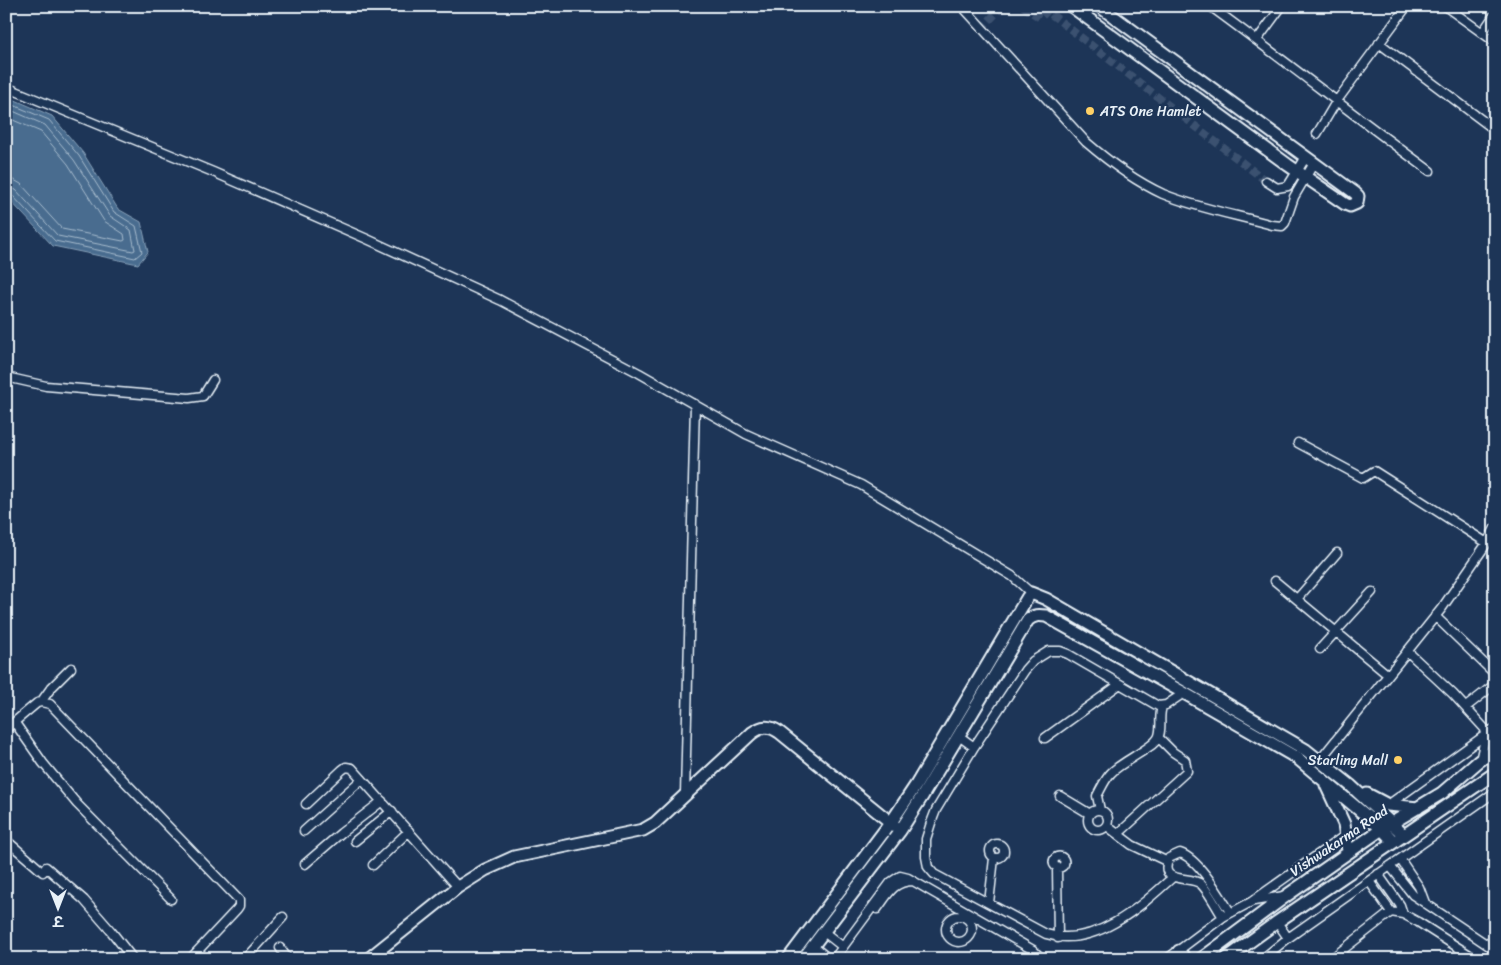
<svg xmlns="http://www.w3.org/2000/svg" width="1501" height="965" font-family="Sriracha,'Playpen Sans Deva',sans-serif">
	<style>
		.water { fill: #486c8f; stroke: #88a1b9 }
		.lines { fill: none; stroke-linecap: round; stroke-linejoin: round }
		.shore { stroke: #a8bcce; stroke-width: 1 }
		.street-tunnel { stroke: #3b516f; stroke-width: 8; stroke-dasharray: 8 4; stroke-linecap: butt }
		.street-casing { stroke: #e8f1f8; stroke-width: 11 }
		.secondary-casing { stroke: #e8f1f8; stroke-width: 15 }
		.street { stroke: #1d3557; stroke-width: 8 }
		.secondary { stroke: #1d3557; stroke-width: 11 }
		.poi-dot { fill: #ffd166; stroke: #1d3557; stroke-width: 2 }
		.labels { text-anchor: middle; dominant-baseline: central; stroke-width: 4.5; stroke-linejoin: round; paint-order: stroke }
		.poi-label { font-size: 14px; fill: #e8f1f8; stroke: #1d3557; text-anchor: start }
		.street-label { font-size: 14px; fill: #e8f1f8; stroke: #1d3557 }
	</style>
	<rect width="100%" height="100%" fill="#1d3557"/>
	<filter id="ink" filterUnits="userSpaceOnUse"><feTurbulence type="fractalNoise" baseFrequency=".02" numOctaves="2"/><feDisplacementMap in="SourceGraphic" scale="10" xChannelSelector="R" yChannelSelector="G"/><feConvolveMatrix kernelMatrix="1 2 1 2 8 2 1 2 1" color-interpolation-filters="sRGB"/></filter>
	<g filter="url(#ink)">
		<path class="water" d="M6,96l46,20 31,37 35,56 23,13 7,30 -10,12 -85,-18 -47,-50z"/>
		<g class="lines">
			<path class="shore" d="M6,102l43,18 30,36 35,56 22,14 6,26 -7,6 -80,-17 -43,-46 -6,-2
				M6,108l39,17 29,35 36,56 21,14 4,20 -2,1 -75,-15 -42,-46 -10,-3
				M6,117l35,15 27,32 36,57 20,13 1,6 -2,1 -61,-12 -41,-45 -7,-4 -8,-1"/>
			<path class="street-tunnel" d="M1023,6l17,12 7,-7 219,170
				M981,29l22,-23"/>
			<g class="street-casing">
				<path id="street" d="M962,6l124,136c22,19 51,40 77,52 34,14 73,21 109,31l10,1 3,-3 9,-26 20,-34
					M1210,6c74,54 146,111 220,165
					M1445,6l50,36
					M1482,33l13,-19
					M1257,40l25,-34
					M1379,43l116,87
					M6,87l207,85 154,67 133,61 139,73 107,61 115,51 151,91 19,17
					M1317,134l19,-32 71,-96
					M1266,181l11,7 11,-2 18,-29
					M6,377l40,9 143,12 14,-2 10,-16
					M1298,443l65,35 11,-7 113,72
					M1275,581l113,94
					M1297,599l40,-46
					M1435,616l60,58
					M1320,649l52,-57
					M1407,651l46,43 32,35 1,5 -6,27
					M41,702l10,-14 20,-20
					M1466,707l29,-23
					M15,723l28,40 34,41 94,95
					M6,729l31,-26 4,-1 9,2 189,196v6l-2,3 -47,50
					M959,736l15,11
					M1045,738l75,-54
					M1320,760l122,-152 45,-65 8,-15
					M685,794l10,-390
					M1060,796l30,18
					M306,804l36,-34 4,-3 6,1 106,119
					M1388,805l107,-77
					M1088 820a10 10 0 1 1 20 0a10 10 0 1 1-20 0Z
					M1100,810l-3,-14c4,-7 8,-17 14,-23 11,-12 41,-24 47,-35 5,-9 0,-21 4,-31
					M1107,826l25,19 36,17
					M304,831l58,-52
					M1118,834l69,-63 -2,-11 -12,-8 -14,-14
					M6,840l37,32 3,-5 38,33 27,31 22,28
					M355,841l37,-30
					M990 851a7 7 0 1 1 14 0a7 7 0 1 1-14 0Z
					M1053.5 862a5.5 5.5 0 1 1 11 0a5.5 5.5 0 1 1-11 0Z
					M1400,859l19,28 6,16
					M305,864l36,-31 41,-32
					M373,865l36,-34
					M1390,866l23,29 82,55
					M1057,868l1,70
					M1378,874l22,31 3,9
					M1173,877c-33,30 -79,72 -127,57l-112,-60 -6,-7 -2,-10v-18l5,-16 5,-13 38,-63 51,-77 8,-9 16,-10h11l8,3 90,52 8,-1 18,-12
					M1369,881l22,31 12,2 15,8 58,37
					M1254,901l30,-5
					M989,903l5,-45
					M877,909c11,-14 15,-27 35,-28
					M946 929a13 13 0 1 1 26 0a13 13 0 1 1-26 0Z
					M1223,917c-7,-10 -13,-24 -22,-33 -10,-9 -44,1 -32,-26l11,-5c19,6 40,43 50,59
					M1277,922l11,16
					M824,932l19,15
					M813,946l16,13
					M280,948l8,11
					M245,959l38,-42
					M834,959l57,-77 9,-6 8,2 125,72 9,9
					M1167,959l56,-42 28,-15 96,-68
					M1268,959l-2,-3 22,-18 207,-146
					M1331,959l60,-47"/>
			</g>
			<g class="secondary-casing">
				<path id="secondary" d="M1071,6l217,159 57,39 5,2 7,-3 1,-7 -3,-3 -256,-187
					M1326,785l18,39 4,27
					M1367,794l21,11 30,3
					M1179,951l6,8
					M368,959l90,-72 27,-17 29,-13 129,-27 12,-7 97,-90c10,-7 17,-8 27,-1l116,94
					M788,959l106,-141 22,-33 111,-187 4,-5 15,6 260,151 44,35 54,50
					M803,959l97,-128 23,-36 105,-175c6,-5 10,-5 18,-4l138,77 113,65 85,71 12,13
					M1201,959l85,-63 96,-67 60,-36 37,-32 16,-11
					M1226,959l51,-37 218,-149"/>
			</g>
			<use href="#street" class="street"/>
			<use href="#secondary" class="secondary"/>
		</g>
	</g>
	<g class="poi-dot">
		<circle cx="1090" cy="111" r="5"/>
		<circle cx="1398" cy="760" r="5"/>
	</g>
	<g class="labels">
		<g class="poi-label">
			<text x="1100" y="111">ATS One Hamlet</text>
			<text x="1388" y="760" text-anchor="end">Starling Mall</text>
		</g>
		<g class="street-label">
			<text transform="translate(1339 841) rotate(-34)">Vishwakarma Road</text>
		</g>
	</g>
	<rect width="1501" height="965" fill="none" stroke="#1d3557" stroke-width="25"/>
	<rect x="12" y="12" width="1476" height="940" fill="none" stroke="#e8f1f8" stroke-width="2" filter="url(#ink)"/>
	<g transform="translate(58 908) rotate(180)" stroke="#1d3557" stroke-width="4" paint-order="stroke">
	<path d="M0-4L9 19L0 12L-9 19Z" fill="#e8f1f8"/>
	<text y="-8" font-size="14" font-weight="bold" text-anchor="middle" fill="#e8f1f8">उ</text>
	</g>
</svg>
